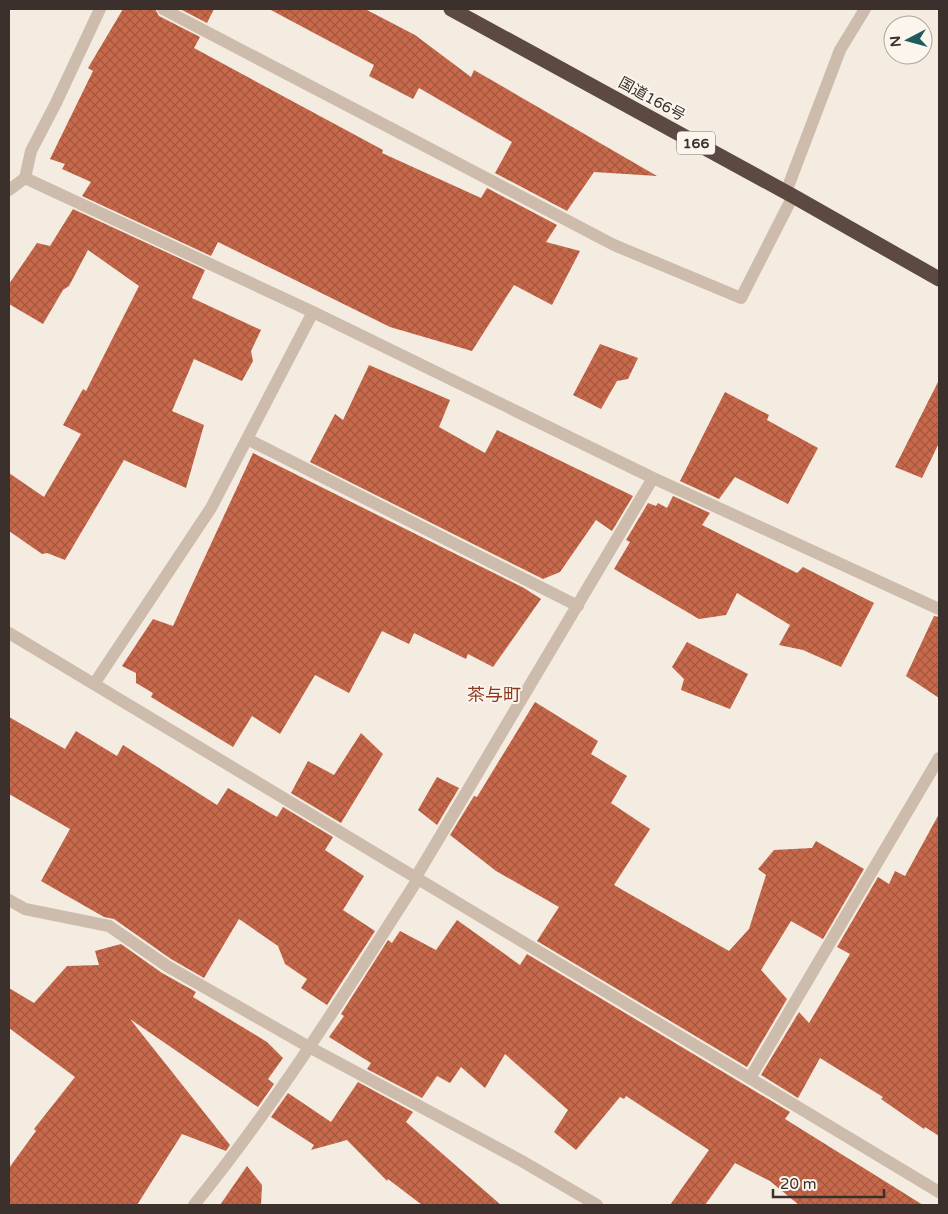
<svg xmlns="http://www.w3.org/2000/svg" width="948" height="1214" font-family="'Varela Round','Noto Sans JP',sans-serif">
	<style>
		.building { fill: url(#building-cross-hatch) }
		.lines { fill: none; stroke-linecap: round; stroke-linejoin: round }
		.minor { stroke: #cdbbac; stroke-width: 12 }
		.highway { stroke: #5c4a42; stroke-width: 15 }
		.labels { text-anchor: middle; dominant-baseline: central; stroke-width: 4; stroke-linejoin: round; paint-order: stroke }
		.shield { fill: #fbf5ee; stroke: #756b66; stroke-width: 1 }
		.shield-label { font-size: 14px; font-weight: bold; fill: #3b302b }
		.street-label { font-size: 15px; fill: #3b302b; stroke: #fbf5ee }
		.quarter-label { font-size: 18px; fill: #8c3b22; stroke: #fbf5ee }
	</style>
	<defs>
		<pattern id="building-cross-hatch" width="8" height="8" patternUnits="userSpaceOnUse" patternTransform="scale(1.25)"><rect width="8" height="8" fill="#c8694b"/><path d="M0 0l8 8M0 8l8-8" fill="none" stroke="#a4573f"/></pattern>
	</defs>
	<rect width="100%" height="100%" fill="#f4ebe1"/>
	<path class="building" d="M123,9h32l4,7 41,21 -6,11 189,102 -1,3 99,45 6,-10 70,37 -11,17 34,9 -28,54 -38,-20 -42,66 -82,-24 -172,-85 -7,14 -129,-60 9,-14 -29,-13 3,-5 -15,-5 43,-88 -5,-3z
		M180,9h34l-7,14z
		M269,9h96l50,26 56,42 3,-7 183,106 -63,-4 -27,39 -72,-38 17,-31 -93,-54 -6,11 -44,-23 5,-11z
		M73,209l132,61 -13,28 69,32 -10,21 2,10 -11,20 -48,-22 -22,52 32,14 -18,63 -62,-28 -59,100 -18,-7 -5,1 -33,-23v-58l35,24 37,-63 -18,-9 20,-36 3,2 53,-105 -51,-36 -19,36 -6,4 -20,34 -34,-20v-20l28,-41 13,3z
		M600,344l38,14 -10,21 -11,2 -16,28 -28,-14z
		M369,365l81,35 -11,27 46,26 12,-23 136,66 -21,35 -16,-11 -36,52 -17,7 -233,-117 25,-48 8,6z
		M939,380v63l-17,35 -27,-11z
		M725,392l44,23 -2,5 51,28 -30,56 -53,-27 -16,22 -39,-18z
		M253,453l271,135 17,11 -48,68 -25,-13 -2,5 -52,-26 -5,11 -27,-13 -33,62 -34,-18 -35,59 -28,-18 -19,31 -82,-50 2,-4 -17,-10v-10l-14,-7 31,-47 20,7z
		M673,496l37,17 -8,12 95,48 6,-6 71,36 -33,64 -38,-17 -24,-5 11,-20 -53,-32 -11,22 -27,4 -85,-50 16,-27 -4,-2 22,-37 8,3 2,-3 9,5z
		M934,616l5,1v81l-33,-22z
		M687,642l61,32 -18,35 -49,-19 3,-11 -12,-12z
		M535,702l63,39 -7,13 36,22 -16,27 39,26 -36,56 115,66 20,-22 17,-54 -8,-6 16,-19 38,-2 4,-7 48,28 -41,70 -32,-18 -30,49 26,29 -40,68 -210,-126 22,-34 -63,-36 -46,-36 24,-39 3,1z
		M9,717l56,32 11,-18 41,25 6,-11 94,60 11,-17 49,29 6,-10 50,30 -8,13 39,26 -21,34 32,21 -48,74 -26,-17 6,-9 -22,-15 -7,-18 -39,-27 -35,59 -33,-19 -57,-40 -10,-2 -63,-36 29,-52 -61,-35z
		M361,733l22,21 -42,69 -50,-30 17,-32 26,14z
		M437,777l22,11 -22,37 -19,-15z
		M939,814v322l-14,-9 -1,2 -43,-30 2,-2 -63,-39 -22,40 -37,-23 38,-63 10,11 41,-69 -13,-7 41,-70 11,7 6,-13 10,5z
		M457,920l63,45 7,-11 263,158 -5,7 138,86h-124l-29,-24 -35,-18 -30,42h-35l39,-55 -83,-54 -2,3 -4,-2 -44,53 -22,-18 14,-22 -63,-56 -20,34 -24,-21 -11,16 -13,-7 -15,22 -55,-29 4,-6 -42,-26 15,-21 -3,-2 47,-74 4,3 8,-12 36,19z
		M121,944l41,29 34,19 -3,5 74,45 16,16 -15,21 6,5 -16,23 -128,-88 100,126 -4,6 -44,-17 -45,71h-128v-37l27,-37 -2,-2 41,-52 -66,-49v-40l25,15 33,-37 32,-1 -4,-14z
		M358,1082l55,30 -7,10 95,83h-79l-34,-26 -1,2 -40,-41 -36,10 3,-5 -43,-28 17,-24 43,29z
		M247,1166l15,19 -1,20h-41z"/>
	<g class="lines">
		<path class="minor" d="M163,9l451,236 127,53 52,-102
			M25,178l288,134 340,166 286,131
			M9,190l16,-12 6,-27 25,-48 44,-94
			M786,192l54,-142 25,-41
			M247,439l331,167
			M9,633l930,559
			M94,684l117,-176 102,-196
			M416,877l237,-399
			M9,900l16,9 84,17 58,40 142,81 211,113 77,45
			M750,1078l189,-320
			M194,1205c83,-102 153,-215 224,-326"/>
		<path class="highway" d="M451,9l342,187 146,83"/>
	</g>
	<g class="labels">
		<rect class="shield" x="677" y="131.5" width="38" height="23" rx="4"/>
		<g class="shield-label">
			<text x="696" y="143">166</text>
		</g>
		<g class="street-label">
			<text transform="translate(652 99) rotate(29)">国道166号</text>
		</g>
		<g class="quarter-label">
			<text x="494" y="695">茶与町</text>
		</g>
	</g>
	<rect width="948" height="1214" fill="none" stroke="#3b302b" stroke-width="20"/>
	<g transform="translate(908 40) rotate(264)"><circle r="24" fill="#fbf5ee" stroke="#aea6a0"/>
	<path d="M0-4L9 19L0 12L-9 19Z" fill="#1f5a5e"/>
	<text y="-8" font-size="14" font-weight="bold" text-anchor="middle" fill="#3b302b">N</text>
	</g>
	<path d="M773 1189v8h111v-8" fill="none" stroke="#3b302b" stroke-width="2.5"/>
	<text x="780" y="1189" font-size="15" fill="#3b302b" stroke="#fbf5ee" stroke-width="4" paint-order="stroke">20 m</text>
</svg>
